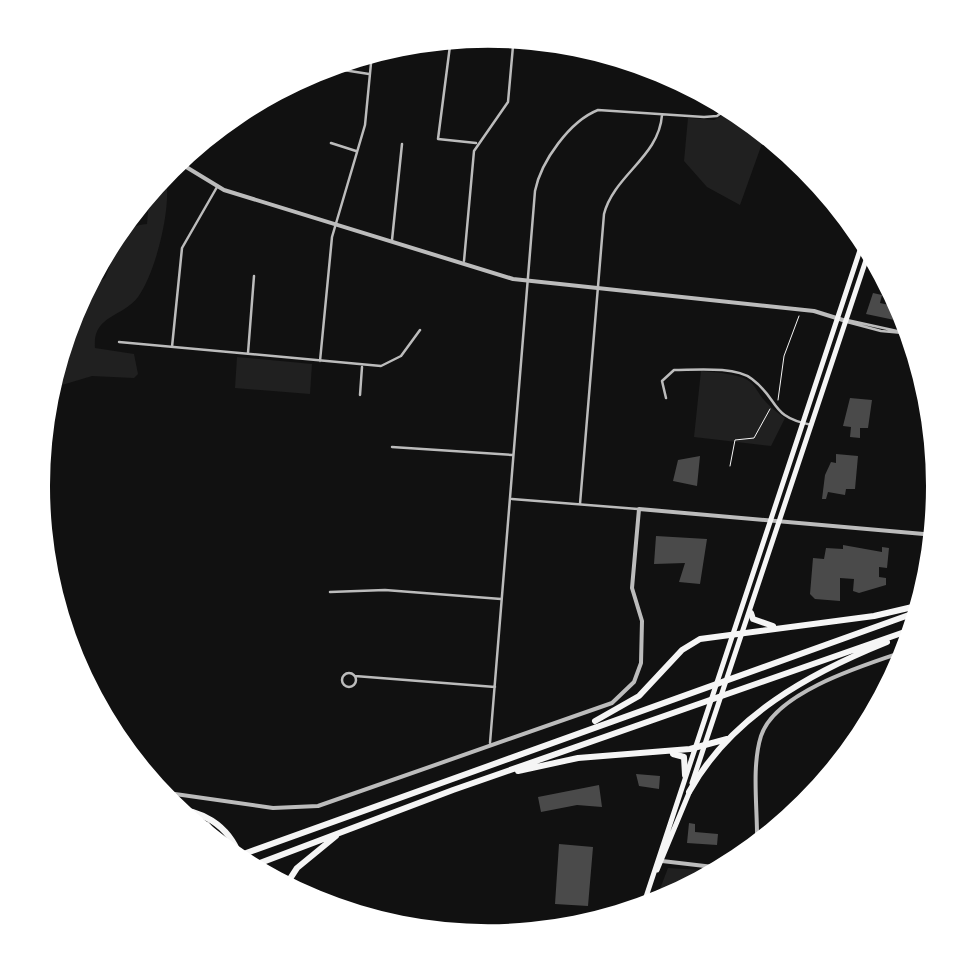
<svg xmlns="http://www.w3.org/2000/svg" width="977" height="972" font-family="'Noto Sans',sans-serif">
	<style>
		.green { fill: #202020 }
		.building { fill: #4a4a4a }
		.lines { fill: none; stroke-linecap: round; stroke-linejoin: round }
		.path { stroke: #f5f5f5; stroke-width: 1 }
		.minor { stroke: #bcbcbc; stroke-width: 2.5 }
		.tertiary { stroke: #bcbcbc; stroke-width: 4 }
		.secondary { stroke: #f5f5f5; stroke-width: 5 }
		.motorway { stroke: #f5f5f5; stroke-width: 6 }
	</style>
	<rect width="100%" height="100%" fill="#111"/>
	<path class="green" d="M731,111l33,27 -24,67 -33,-18 -23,-26 4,-43 26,2z
		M163,168c13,27 -7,105 -25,129 -16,21 -46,18 -43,51l39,6 4,20 -4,4 -42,-2 -40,12 14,-69 6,2 22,-36 11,-7c12,-26 7,-51 42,-54l3,-36z
		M237,357l75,7 -2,30 -75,-6z
		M701,371c74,6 38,16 84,47l-14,28 -77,-9z
		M668,868l49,3 -55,36 -10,3z"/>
	<path class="building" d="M873,293l9,2 -2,8 27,6 -3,13 -38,-8z
		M850,398l22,2 -4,28h-8v10l-10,-1 1,-10 -8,-1z
		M836,454l22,2 -3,33h-9l-1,6 -17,-3 -2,7h-4l3,-24 6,-13 5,1z
		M700,456l-3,30 -24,-5 5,-21z
		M656,536l51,3 -7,45 -21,-2 6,-19 -31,1z
		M843,545l39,7v-5l7,1 -2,20 -8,-1v10l7,1v7l-27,8 -6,-2 1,-12 -14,-1v23l-25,-2 -5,-5 3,-36 11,1 2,-11 17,1z
		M636,774l24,2 -1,13 -20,-3z
		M599,785l3,22 -25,-2 -36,7 -3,-15z
		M689,823l6,1v8l23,2 -1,11 -30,-2z
		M559,844l34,3 -5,59 -33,-2z"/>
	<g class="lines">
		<path class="path" d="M778,400l6,-44 15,-40
			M730,466l5,-26 19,-2 16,-29"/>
		<path class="minor" d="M451,38l-13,101 38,4
			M337,69l32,5
			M331,143l25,8
			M392,240l10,-96
			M464,261l10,-110 34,-49 6,-67
			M847,320l50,11
			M847,322l34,9 33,3
			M119,342l262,24 20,-10 19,-26
			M172,347l10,-99 35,-61
			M248,353l6,-77
			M320,361l12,-124 33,-112 7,-72
			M360,395l2,-28
			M666,398l-4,-17 12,-11c21,0 61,-4 78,9 28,21 17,38 60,46
			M392,447l120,8
			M512,499l126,10
			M580,504l24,-290c10,-39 55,-57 58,-99
			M330,592l55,-2 116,9
			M342 680a7 7 0 1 1 14 0a7 7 0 1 1-14 0Z
			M355,676l140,11
			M898,679v-24
			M490,743l45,-552c6,-30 35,-70 63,-81l106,7 13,-1 11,-8"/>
		<path class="tertiary" d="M173,159l51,31 289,89 301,32 32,10
			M154,791l119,17 45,-2 294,-103 22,-21 7,-19 1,-42 -10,-33 7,-79 296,26
			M757,845c1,-34 -6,-77 4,-109 15,-46 110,-73 151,-87
			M662,861l60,7"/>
		<path class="secondary" d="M692,783l177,-532
			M657,870l32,-77
			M641,912l222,-671"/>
		<path class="motorway" d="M751,613l2,6 20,7
			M595,721l44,-25 43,-46 18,-11 174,-23 47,-11
			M673,754l11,3 1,18
			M518,771l60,-13 112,-9 37,-10
			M689,792c42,-76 121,-119 198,-150
			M168,809c32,-1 61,16 72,48
			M176,815l31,10 23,26
			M238,856l682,-245
			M252,866l201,-76 463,-162
			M284,888l13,-20 39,-32"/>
	</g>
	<path d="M0 0H977V972H0ZM50 486a438 438 0 1 1 876 0a438 438 0 1 1-876 0Z" fill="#fff" fill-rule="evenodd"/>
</svg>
